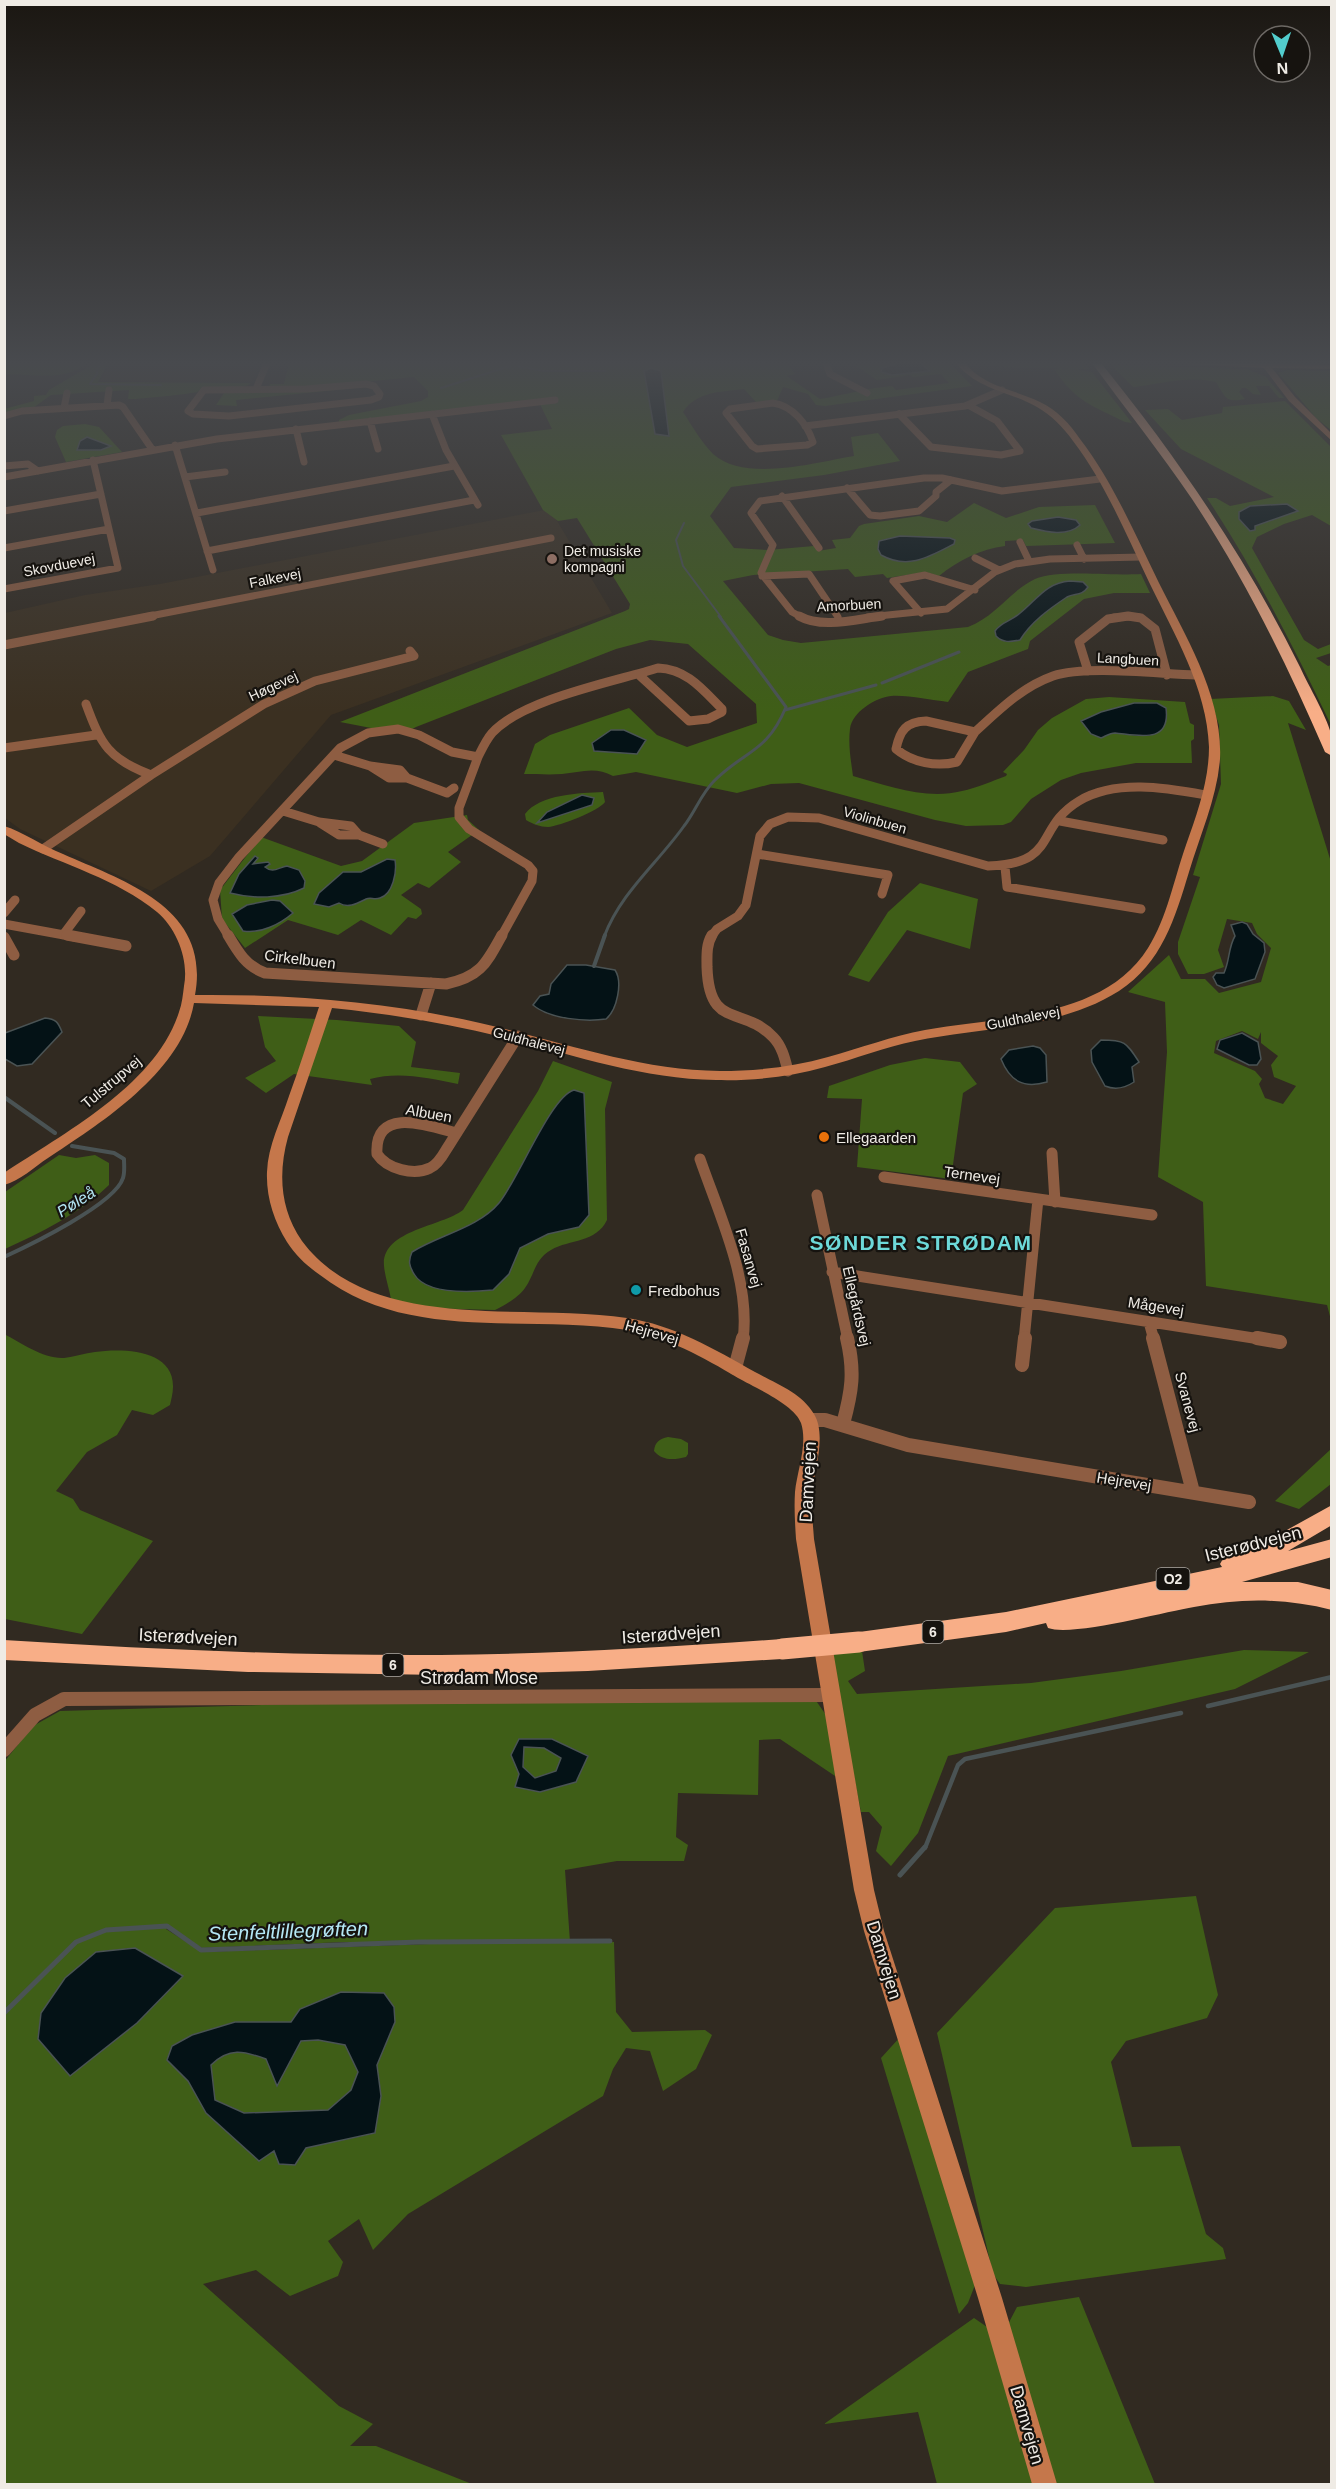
<svg xmlns="http://www.w3.org/2000/svg" width="1336" height="2489" font-family="Helvetica,sans-serif">
	<style>
		.built { fill: #3b3021 }
		.green { fill: #3f5e17; fill-rule: evenodd }
		.water { fill: #041216; stroke: #4a5354; stroke-width: 1.5; fill-rule: evenodd }
		.lines { fill: none; stroke-linecap: round; stroke-linejoin: round }
		.stream-far4 { stroke: #4a5354; stroke-width: 2 }
		.stream-far3 { stroke: #4a5354; stroke-width: 3 }
		.stream-far2 { stroke: #4a5354; stroke-width: 4 }
		.stream-far1 { stroke: #4a5354; stroke-width: 4.5 }
		.stream { stroke: #4a5354; stroke-width: 5 }
		.street-far3 { stroke: #8e5d42; stroke-width: 7 }
		.street-far2 { stroke: #8e5d42; stroke-width: 9 }
		.street-far1 { stroke: #8e5d42; stroke-width: 11 }
		.street { stroke: #8e5d42; stroke-width: 14 }
		.secondary { fill: #c5774b; fill-rule: evenodd }
		.highway { fill: #f8ae87; fill-rule: evenodd }
		.highway-bridge { stroke: #f8ae87; stroke-width: 21 }
		.education-dot { fill: #8d6e63; stroke: #16130f; stroke-width: 2 }
		.food-dot { fill: #e8710a; stroke: #16130f; stroke-width: 2 }
		.culture-dot { fill: #0f9aa8; stroke: #16130f; stroke-width: 2 }
		.labels { text-anchor: middle; dominant-baseline: central; stroke-width: 4.5; stroke-linejoin: round; paint-order: stroke }
		.far-poi-label { font-size: 14px; fill: #efebe5; stroke: #16130f; text-anchor: start }
		.far-street-label { font-size: 14px; fill: #efebe5; stroke: #16130f }
		.shield { fill: #16130f; stroke: #aeaaa5; stroke-width: 1.5 }
		.shield-label { font-size: 14px; font-weight: bold; fill: #efebe5 }
		.street-label { font-size: 15px; fill: #efebe5; stroke: #16130f }
		.poi-label { font-size: 15px; fill: #efebe5; stroke: #16130f; text-anchor: start }
		.water-label { font-size: 16px; font-style: italic; fill: #b4e7f5; stroke: #16130f }
		.near-street-label { font-size: 18px; fill: #efebe5; stroke: #16130f }
		.near-water-label { font-size: 20px; font-style: italic; fill: #b4e7f5; stroke: #16130f }
		.district-label { font-size: 21px; font-weight: bold; letter-spacing: 1.5px; fill: #6dd9d9; stroke: #16130f }
	</style>
	<rect width="100%" height="100%" fill="#312a21"/>
	<path class="built" d="M111,363h149l-8,19 -152,-1z
		M550,509l62,104 -281,102 -121,141 -59,35 -131,-62 -15,-11v-205l80,-18 75,-11z"/>
	<path class="green" d="M5,363h82c-23,19 -55,11 -82,11z
		M95,363h13l-10,19 153,1c-11,9 -31,2 -45,5 -3,1 -6,3 -9,4 -7,2 -65,8 -69,7l1,-9 -78,5 -18,13 -28,6 -1,-5 30,-8v-5l12,-1 3,-5z
		M289,363h497l9,11 -8,2 33,23c24,-4 47,-11 72,-13l4,4 53,-7 -8,-9 -28,3 -3,-2 -33,5 -22,-15 95,-2 22,23 -147,20 -9,-1 -8,-11 -25,-7 -6,14 -21,1 -12,-13c-23,3 -47,2 -61,23 9,14 19,31 30,42 32,29 104,8 141,2l-3,-19 27,-4 22,28 -76,14 -93,12 -21,29 24,32 34,2 46,-4 4,5 18,-3 -4,-8 18,-2 9,-12 5,-2 55,-8 28,6 27,-19 32,15 33,-11 56,-2 20,38 -89,3 -3,-6 -18,1v5c-24,3 -48,15 -66,30l-13,-4 -39,6 -4,-4 -28,3 -7,-8 -95,6 -30,6 45,54 15,5 18,3 167,-16c27,-10 42,-36 67,-48 23,-10 78,-3 106,-5l9,19h-36l-30,6 -54,42 -2,8 -60,23 -20,30c-18,-2 -39,-7 -57,-6 -16,2 -39,16 -41,33 -2,16 1,32 3,47 35,10 73,24 109,15 15,-3 30,-10 44,-15l1,-2 -4,-2 21,-22 14,-20 14,-12 34,-19 23,-2 76,5 5,21 4,2v14l-3,2 1,22h-56l-55,10 -20,7 -30,19 -20,23 -8,3 -37,1 -31,-6 -136,-37 -28,1 -34,9 -101,-21 -23,4c-17,-10 -33,-4 -51,-2 -13,1 -26,0 -38,0l11,-30 15,-9 79,-27 28,27 30,12 70,-24 -1,-19 -68,-60 -38,-4 -34,9 -200,78 -14,7 -62,-12 285,-111 4,-2 1,-5 -53,-86 -19,3 -15,-11 -42,-75 51,-6 -13,-27 -200,21v-3l10,-5 72,-14 7,-4v-6l-14,-14 -114,11h-31l1,-4h14z
		M1084,363l6,6 -85,-2 -17,-3z
		M1111,365l136,4 19,8 18,21h-5l-10,-12h-13l5,9 -8,-1 -7,-6h-4l-3,4 6,7c-20,4 -19,-1 -29,-17 -27,-7 -56,2 -83,5z
		M1066,368l26,4 40,51 -7,-1c-34,-17 -49,-20 -71,-53z
		M1287,370l44,1v59l-15,-12 -38,-45z
		M356,388l-120,12 1,6 -21,-1 10,-15z
		M1285,401l46,46v79l-19,-11 -28,9 -27,13 -5,11 52,92 14,9 13,-5v9l-15,5 12,8 3,-1v60c-38,-79 -75,-153 -124,-227h9l14,8 44,-9 -93,-48 -36,-39 23,-1 14,11 40,-7 1,-6z
		M85,424l14,3 23,25 -56,10 -11,-25 2,-7 6,-4z
		M1273,696l16,5 17,29 -18,-7 43,139v458l-4,-15 -121,-19 -3,-84 -45,-25 9,-125 -2,-50 -37,-10 41,-37 12,24h24l14,14 42,-11 10,-34 -14,-14 -5,-11 -25,-4 -9,31 6,17 -20,7h-16l-10,-20v-12l22,-65 -7,-2 28,-91 -2,-59 -9,-26zM1242,1031l16,8 3,-7v11l17,13 -7,9 3,12 22,9 -13,18 -18,-6 -6,-14 3,-5 -7,-8 -41,-18 2,-12z
		M603,792l2,10c-6,9 -45,24 -57,25 -8,0 -15,-3 -22,-7l-1,-6c15,-20 55,-21 78,-22z
		M467,815l1,5 11,10 -31,22 13,10 -32,26 -11,-5 -17,12 20,14 1,5 -6,5 -8,-2 -17,18 -30,-15 -23,15 -50,-15 -43,28 -23,-29 -2,-29 41,-53 80,29 21,-5 52,-38z
		M920,883l58,16 -8,50 -63,-19 -38,52 -21,-7 40,-63z
		M258,1016l79,4 62,6 17,16 -5,25 49,6 -2,11c-29,-6 -59,-13 -88,-5l2,6 -78,-11 -28,19 -21,-15 31,-17 -11,-14z
		M925,1058l35,4 17,22 -14,9 -12,86 -94,-12 5,-68 -35,-1 2,-12 61,-21z
		M553,1061l59,21 -7,27 2,111c-11,23 -37,19 -56,30 -17,10 -16,24 -26,38 -6,9 -20,17 -30,22l-72,-2 -32,-9c-2,-11 -6,-22 -7,-33 -3,-36 57,-39 79,-56l75,-119z
		M59,1155l17,3 19,-3 14,8v22c-30,29 -67,47 -104,64v-57z
		M4,1334c18,9 39,25 60,24 10,-1 21,-5 31,-6 27,-4 79,-3 78,35 0,6 -2,13 -3,18l-17,10 -21,-5 -15,25 -30,17 -31,39 17,8 7,11 73,31 -71,93 -77,-15z
		M668,1437l13,2 7,4v11l-2,3c-12,3 -24,4 -32,-6 1,-9 5,-12 14,-14z
		M1331,1449v35l-32,25 -24,-8z
		M1244,1650l65,2 -74,37 -287,67 -30,77 -27,33 -15,-15 6,-24 -13,-15h-8l-31,-157 32,-4 3,20 -17,10 9,13 174,-11 90,-12z
		M812,1695l14,20 12,63 -58,-39 -21,1 -1,55 -80,-2 -2,44 12,8 -4,16h-67l-52,9 5,72h44l2,70 16,20 73,-2 7,5 -16,34 -33,22 -13,-40 -24,-3 -13,21 -10,27 -195,118 -35,36 -14,-31 -31,22 15,21 -5,14 -48,20 -34,-26 -53,14 136,122 34,18 -23,22h26l96,38h-467l-1,-722 29,-36 27,-15 377,-11zM519,1739l69,18 -48,35 -25,-5 4,-13zM168,1927l34,21 143,-6 112,1 -255,9 -36,-23zM135,1948l48,28 -46,47 -67,52 26,-123zM235,2022l159,1 -17,42 4,31 -6,37 -69,15 -32,3 -15,9 -53,-47 -18,-32 -21,-21z
		M523,1747l21,1 18,10 -6,13 -21,7 -12,-11z
		M1196,1896l22,99 -11,23 -81,23 -15,21 21,85 48,-1 26,88 17,14 3,11 -200,28 -26,-3 -7,-10 -56,-241 118,-125z
		M901,2036l74,249 -7,18 -9,11 -78,-256z
		M318,2040l27,5 13,27 -7,18 -23,20 -84,3 -29,-13 -4,-35c18,-18 32,-14 55,-6l35,-18z
		M1079,2297l76,187h-100l-49,-156 11,-21z
		M974,2318l16,11 47,155h-100l-19,-72 -94,12z"/>
	<path class="water" d="M899,363h21l10,8 -38,4 -11,-3 1,-4z
		M651,368l10,3 8,65 -14,-2 -11,-63z
		M87,437l24,9 -10,4h-24l3,-9z
		M1287,504l11,7 -43,15v4l-5,1 -11,-12v-7l11,-6z
		M1058,517l18,3 4,5c-13,12 -33,7 -49,3l-3,-4 4,-3z
		M900,536l50,2 5,2 -1,4c-25,13 -46,26 -73,11l-3,-6 1,-8z
		M1070,581l13,1 5,5c-6,9 -13,6 -21,10 -18,12 -36,25 -47,43 -10,2 -17,3 -24,-4l-1,-5c6,-9 16,-10 24,-17 18,-14 26,-31 51,-33z
		M1134,703h23l9,5c5,37 -29,27 -51,25 -5,0 -9,3 -14,5l-10,-4 -10,-13 20,-9z
		M611,730h13l22,10 -9,14 -43,-3 -2,-8z
		M582,795l12,3 -2,7 -55,18 10,-11z
		M255,856l3,2 -5,6 15,-2 2,2 -5,3c8,7 14,0 22,-1l12,4 6,11 -1,7c-22,11 -51,11 -74,5l9,-19z
		M387,859l8,1c2,12 -2,34 -15,38 -6,2 -9,-1 -14,1 -8,4 -18,10 -27,4l-10,4 -15,-3 5,-11 24,-21h18z
		M272,900l8,1 13,12c-13,11 -32,21 -50,18l-11,-17 15,-9z
		M1242,922l5,2 6,10 11,9 1,9 -10,27 -31,9 -7,-3 -4,-8 3,-4h8c6,-13 4,-25 11,-37l-4,-11z
		M567,965h19l29,5c8,12 2,40 -9,49 -20,3 -57,0 -73,-14l7,-9 9,-2 2,-10z
		M45,1018c11,1 13,4 17,14l-30,32 -15,2 -12,-7v-26z
		M1242,1033l16,9 3,17 -4,6h-8l-32,-16 3,-9z
		M1101,1040c24,0 25,2 38,22l-7,5 2,15c-9,6 -19,8 -29,4l-13,-24 -1,-12z
		M1033,1046l7,2 6,7 1,27c-24,7 -37,-1 -46,-23l8,-9z
		M574,1090l10,3 5,122 -10,12 -31,7 -28,14 -11,26 -16,16c-21,2 -67,5 -79,-16 -5,-8 -6,-13 -2,-22 27,-17 66,-24 87,-49 19,-23 52,-107 75,-113z
		M519,1739h33l36,17 -12,26 -36,10 -25,-5 4,-13 -8,-19zM524,1747l20,1 17,10 -5,13 -21,7 -12,-11z
		M135,1948l48,28 -46,47 -67,53 -32,-37 3,-26 24,-35 31,-26z
		M341,1992l43,1 10,14 1,15 -18,43 4,31 -6,37 -69,15 -11,17 -16,-1 -5,-13 -15,10 -53,-48 -18,-32 -21,-21 5,-14 20,-11 43,-13h56l9,-13zM318,2040l27,5 13,27 -7,18 -23,20 -84,3 -29,-13 -4,-35c18,-18 33,-14 55,-6l11,27 24,-45z"/>
	<g class="lines">
		<path class="stream-far4" d="M104,363l-6,4 -1,7 -7,10 71,1
			M517,366l27,5h61
			M441,388l69,-22
			M684,523l-8,17 7,26 38,51"/>
		<path class="stream-far3" d="M882,683l77,-31
			M785,710l91,-25
			M604,937c17,-45 53,-73 80,-111 11,-14 17,-32 30,-45 31,-31 53,-28 72,-74l-67,-91"/>
		<path class="stream-far2" d="M594,966l11,-31
			M4,1097l51,36
			M4,1257c26,-12 111,-53 119,-79 2,-6 1,-13 1,-19l-10,-6 -42,-7"/>
		<path class="stream-far1" d="M1208,1706l124,-29
			M925,1848l33,-83 7,-6 216,-46"/>
		<path class="stream" d="M900,1875l25,-28
			M4,2013l72,-71 30,-12 61,-4 34,24 218,-8 191,-1"/>
		<path class="street-far3" d="M826,363l4,11 37,19
			M366,384l8,2 6,8 -1,3 -8,3 -142,16 -36,-2 -5,-3 16,-21 102,-1z
			M256,389l11,-26
			M773,403c20,3 34,21 40,39l-6,3 -50,4 -5,-3 -26,-33 4,-4z
			M107,405l2,-15
			M64,408l3,-15
			M432,414l14,36 32,55
			M899,414l32,33 70,8 19,-4 -23,-30 -29,-16
			M4,416l18,-5 97,-6 4,2 29,42
			M370,421l8,28
			M805,426l160,-20 37,-16
			M296,429l8,33
			M175,445l38,125
			M4,466l24,-2 10,7
			M4,477l213,-38 338,-39
			M185,477l40,-5
			M847,488l23,27 10,1 39,-5 17,-15v-4l15,-12
			M782,496l37,52
			M4,511l97,-17
			M197,513l257,-47
			M1020,542l9,19
			M1077,545l7,14
			M4,548l105,-19
			M207,551l267,-51
			M975,558l24,12
			M762,576l47,-2 29,43
			M4,589l114,-21 -25,-108
			M921,613l-28,-32 32,-6 50,15
			M145,617l406,-79
			M801,617l-9,-5 -31,-39 12,-28 -22,-32 9,-12 164,-23h18l60,13 98,-12
			M868,617l79,-8 48,-37 20,-8 35,-5 92,-2
			M1114,617h25"/>
		<path class="street-far2" d="M799,616c23,13 58,3 83,0
			M4,645l149,-29
			M1088,671l-9,-29 29,-23 20,-3 13,2 14,11 12,46
			M86,704c15,41 23,55 65,71
			M926,721l49,11 -18,30c-21,5 -44,1 -61,-13 4,-19 10,-27 30,-28z
			M975,732c24,-22 47,-45 78,-56 33,-11 106,-2 143,-1
			M4,748l92,-13
			M334,755l36,11 30,4 7,8 40,15 7,-5
			M478,757l-19,51v9l10,12 59,36 5,6 -1,10 -31,56
			M478,757c4,-8 8,-17 14,-24 31,-34 121,-51 166,-65 29,1 45,22 64,41v3l-14,7 -19,2 -50,-46
			M370,766l19,12h18
			M283,811l36,11 32,4 8,9 24,9
			M1060,821l103,19
			M320,823l19,12h20
			M43,849l108,-74 113,-71 51,-23 99,-25 -4,-5
			M757,854l131,21 -6,19
			M1005,867l2,20 134,22
			M4,913l11,-13
			M4,924l71,13
			M63,935l18,-24
			M229,937l-11,-18 -5,-19 6,-17 20,-26 101,-109 28,-15 30,-4 21,6 33,17 26,5
			M711,937l6,-8 21,-13 8,-11 14,-69 10,-12 18,-7 31,1 169,48c71,-2 46,-38 91,-65 37,-22 87,-13 127,-6"/>
		<path class="street-far1" d="M67,935l59,11
			M228,935c10,17 18,31 37,38l181,11c34,-7 40,-20 56,-49
			M712,935c-6,10 -5,21 -5,32 2,63 35,38 66,70 9,9 12,22 15,34
			M4,937l10,18
			M421,1015l10,-32
			M456,1133c-26,-7 -82,-28 -79,21 10,15 37,22 53,14 7,-3 12,-11 16,-18l72,-114
			M1052,1153l3,49
			M700,1159c19,55 51,122 43,181
			M884,1177l268,38
			M817,1195l31,145
			M832,1272l434,68
			M1149,1322l5,18
			M1024,1340l14,-141"/>
		<path class="street" d="M1153,1338l40,154
			M1257,1338l23,4
			M1022,1365l3,-27
			M735,1368l8,-30
			M809,1420h16l83,25 341,57
			M843,1424c9,-33 12,-52 4,-86
			M4,1750l31,-35 29,-16 766,-4"/>
		<path class="secondary" d="M956,363h9c19,24 49,26 75,39 17,8 30,22 40,37 33,43 55,95 79,144 27,54 64,114 61,176 -3,39 -20,76 -31,113 -14,46 -27,91 -70,119 -60,38 -136,36 -204,50 -30,6 -60,18 -90,26 -35,10 -72,14 -109,13 -74,-1 -143,-25 -214,-43 -56,-14 -113,-23 -170,-29l-44,129c-10,36 -8,73 14,104 70,94 224,61 325,77 47,7 87,31 128,54 20,11 47,21 59,42 13,22 0,56 -2,80 -1,15 1,30 2,45l60,351 10,41 118,367 55,186h-25l-54,-186 -114,-367 -10,-41 -58,-351c-1,-16 -2,-31 -1,-47 2,-21 13,-48 6,-69 -6,-18 -47,-36 -63,-45 -35,-21 -71,-41 -111,-48 -102,-16 -220,13 -307,-55 -13,-9 -24,-19 -33,-33 -13,-21 -21,-45 -20,-70 1,-27 14,-51 22,-76 11,-30 20,-59 30,-89l-125,-4c-12,69 -93,120 -146,155 -14,9 -28,23 -44,27v-12c60,-40 152,-88 175,-161 3,-8 4,-18 5,-26 5,-26 -7,-57 -27,-74 -40,-33 -93,-47 -138,-69l-15,-9v-8c17,5 41,21 59,28 63,28 148,54 132,141 96,-1 192,7 285,28 80,18 157,47 240,48 36,0 73,-4 108,-14 33,-9 64,-21 97,-27 73,-13 179,-11 223,-82 19,-30 26,-69 38,-103 11,-31 23,-64 23,-98 -2,-59 -35,-113 -60,-165 -23,-48 -44,-99 -76,-141 -10,-14 -22,-26 -36,-34 -28,-16 -59,-17 -81,-44z
			M1167,363l165,2v4l-60,-1 23,29 37,37v7l-43,-40 -25,-33z"/>
		<path class="highway" d="M1092,363h9c77,95 145,195 199,304 8,18 29,53 32,71 0,5 0,12 0,18l-7,-4c-38,-88 -80,-173 -133,-253 -32,-47 -67,-91 -100,-136z
			M1332,1505v20l-44,26 44,-12v18l-90,25h56l34,8v20c-47,-12 -91,-12 -138,-3 -30,5 -122,30 -146,21l-2,-5 -40,9 -147,20 -8,-3 -3,-7 3,-7 8,-3 147,-20 216,-45 -2,-3 4,-7 43,-16z
			M782,1639l8,3 3,7 -3,7 -8,3 -194,12 -146,4 -194,-3 -244,-12v-20c146,9 291,16 437,15 114,-1 228,-8 341,-16z"/>
		<path class="highway-bridge" d="M782,1649l77,-7"/>
	</g>
	<linearGradient id="sky" x2="0" y2="1"><stop stop-color="#1b1712"/><stop offset="0.51" stop-color="#484a4e"/><stop offset="1" stop-color="#484a4e" stop-opacity="0"/></linearGradient>
	<rect width="1336" height="712" fill="url(#sky)"/>
	<circle class="education-dot" cx="552" cy="559" r="6"/>
	<circle class="food-dot" cx="824" cy="1137" r="6"/>
	<circle class="culture-dot" cx="636" cy="1290" r="6"/>
	<g class="labels">
		<g class="far-poi-label">
			<text x="564" y="551">Det musiske<tspan x="564" dy="16">kompagni</tspan></text>
		</g>
		<g class="far-street-label">
			<text transform="translate(59 565) rotate(-11)">Skovduevej</text>
			<text transform="translate(275 578) rotate(-11)">Falkevej</text>
			<text transform="translate(849 605) rotate(-3)">Amorbuen</text>
			<text transform="translate(1128 659) rotate(3)">Langbuen</text>
			<text transform="translate(273 686) rotate(-25)">Høgevej</text>
			<text transform="translate(875 820) rotate(16)">Violinbuen</text>
			<text transform="translate(1023 1018) rotate(-11)">Guldhalevej</text>
			<text transform="translate(529 1041) rotate(15)">Guldhalevej</text>
		</g>
		<g class="shield">
			<rect x="1156.5" y="1568" width="33" height="22" rx="4.5"/>
			<rect x="922.5" y="1621" width="21" height="22" rx="4.5"/>
			<rect x="382.5" y="1654" width="21" height="22" rx="4.5"/>
		</g>
		<g class="shield-label">
			<text x="1173" y="1579">O2</text>
			<text x="933" y="1632">6</text>
			<text x="393" y="1665">6</text>
		</g>
		<g class="street-label">
			<text transform="translate(300 959) rotate(7)">Cirkelbuen</text>
			<text transform="translate(111 1082) rotate(-40)">Tulstrupvej</text>
			<text transform="translate(429 1113) rotate(10)">Albuen</text>
			<text transform="translate(972 1175) rotate(8)">Ternevej</text>
			<text transform="translate(749 1258) rotate(74)">Fasanvej</text>
			<text transform="translate(857 1306) rotate(77)">Ellegårdsvej</text>
			<text transform="translate(1156 1306) rotate(9)">Mågevej</text>
			<text transform="translate(652 1332) rotate(16)">Hejrevej</text>
			<text transform="translate(1188 1402) rotate(75)">Svanevej</text>
			<text transform="translate(1124 1481) rotate(9)">Hejrevej</text>
		</g>
		<g class="poi-label">
			<text x="836" y="1137">Ellegaarden</text>
			<text x="648" y="1290">Fredbohus</text>
		</g>
		<g class="water-label">
			<text transform="translate(76 1202) rotate(-32)">Pøleå</text>
		</g>
		<g class="near-street-label">
			<text transform="translate(808 1482) rotate(-87)">Damvejen</text>
			<text transform="translate(1253 1544) rotate(-14)">Isterødvejen</text>
			<text transform="translate(671 1634) rotate(-4)">Isterødvejen</text>
			<text transform="translate(188 1637) rotate(3)">Isterødvejen</text>
			<text x="479" y="1678">Strødam Mose</text>
			<text transform="translate(884 1960) rotate(73)">Damvejen</text>
			<text transform="translate(1027 2425) rotate(74)">Damvejen</text>
		</g>
		<g class="near-water-label">
			<text transform="translate(288 1931) rotate(-2)">Stenfeltlillegrøften</text>
		</g>
		<g class="district-label">
			<text x="921" y="1242">SØNDER STRØDAM</text>
		</g>
	</g>
	<rect width="1336" height="2489" fill="none" stroke="#efebe5" stroke-width="12"/>
	<g transform="translate(1282 54) rotate(178)"><circle r="28" fill="#16130f" stroke="#6d6965" stroke-width="1.5"/>
	<path d="M0-4.5L10 22L0 15L-10 22Z" fill="#52cdcd"/>
	<text y="-9" font-size="16" font-weight="bold" text-anchor="middle" fill="#efebe5">N</text>
	</g>
</svg>
